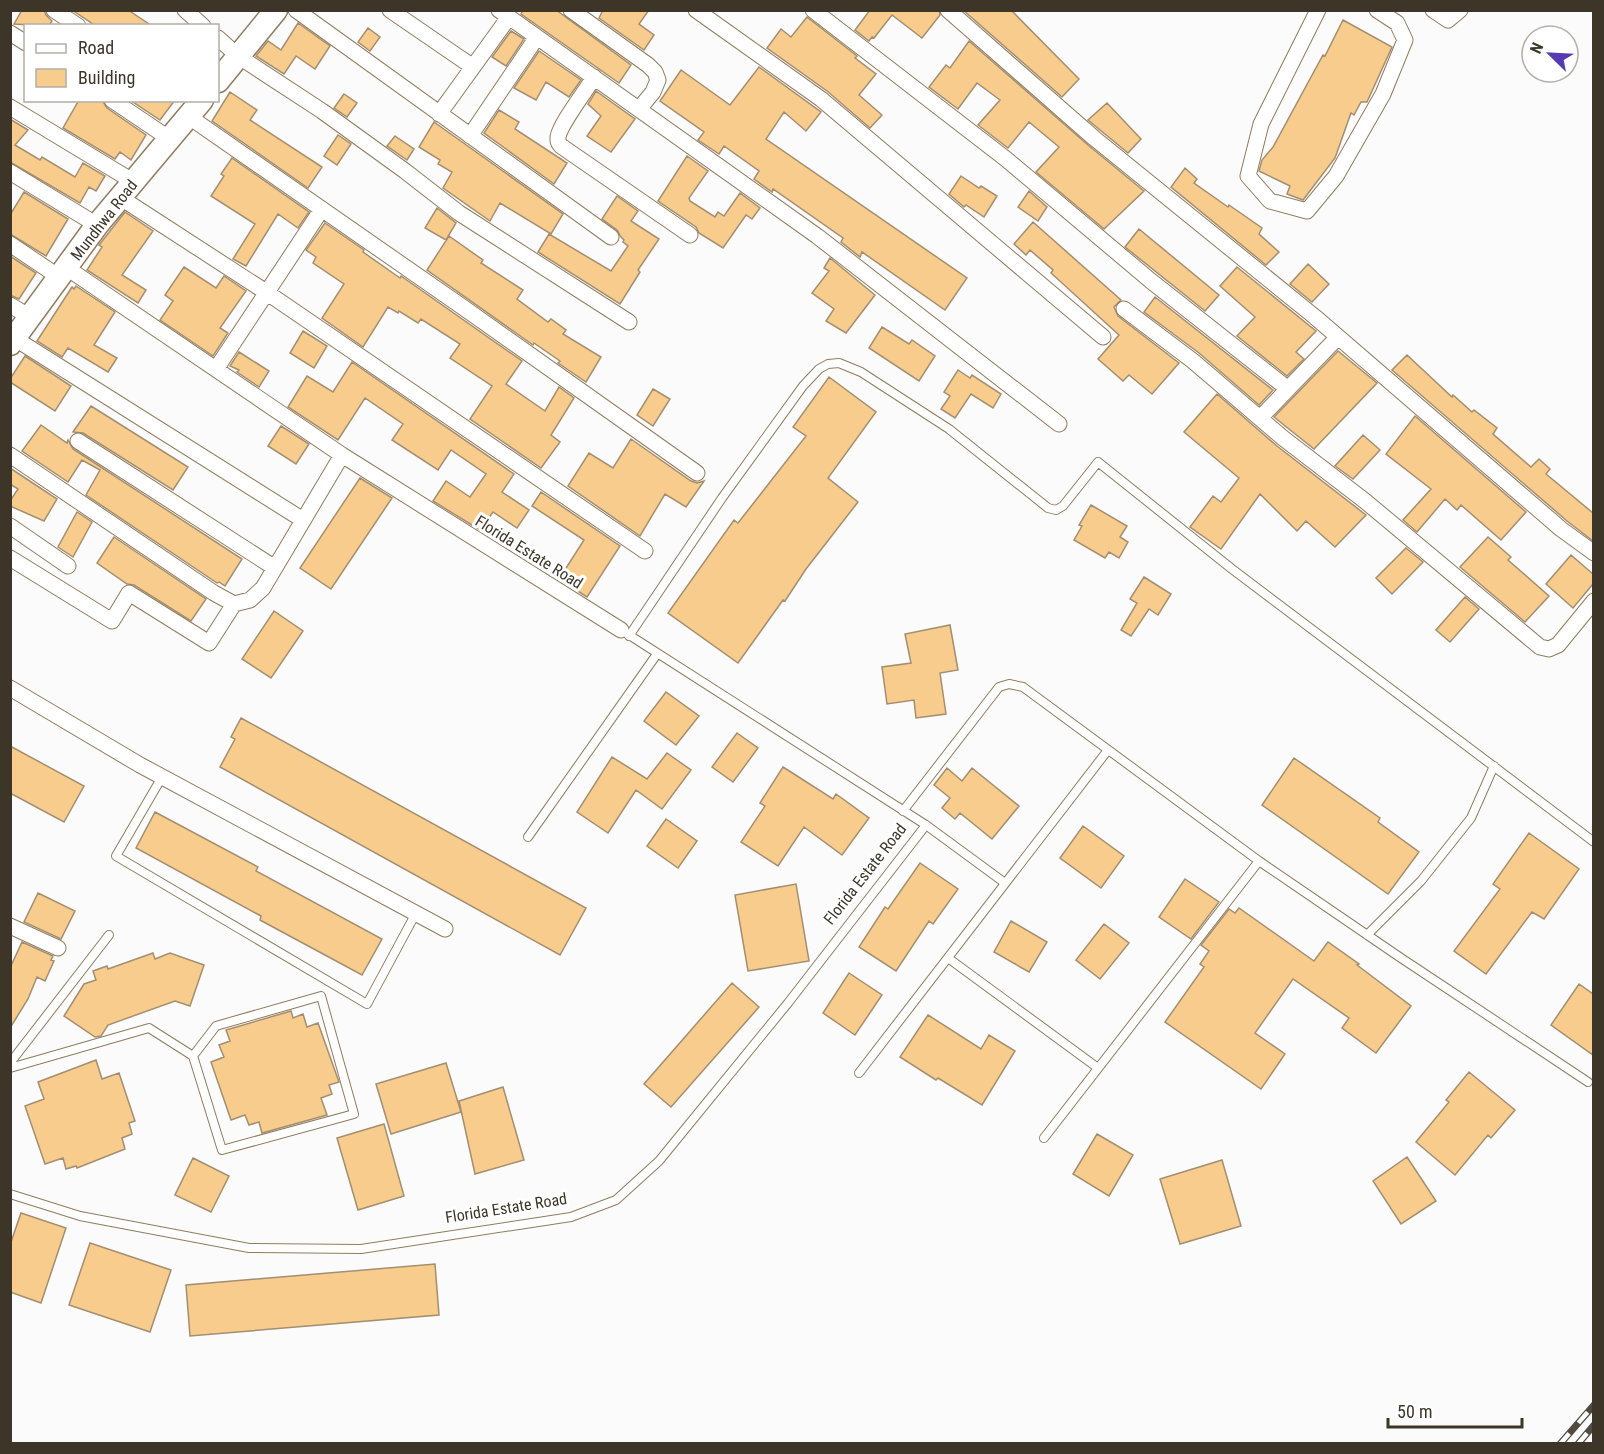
<svg xmlns="http://www.w3.org/2000/svg" width="1604" height="1454" font-family="'Roboto Condensed',sans-serif">
	<style>
		.building { fill: #f8cc8c; stroke: #a38e70; stroke-width: 1.5 }
		.lines { fill: none; stroke-linecap: round; stroke-linejoin: round }
		.service-casing { stroke: #907c5e; stroke-width: 10 }
		.minor-casing { stroke: #907c5e; stroke-width: 17 }
		.primary-casing { stroke: #907c5e; stroke-width: 25 }
		.service { stroke: #fff; stroke-width: 8 }
		.minor { stroke: #fff; stroke-width: 15 }
		.primary { stroke: #fff; stroke-width: 22 }
		.rail-casing { stroke: #524a40; stroke-width: 7 }
		.rail { stroke: #fff; stroke-width: 4.5; stroke-dasharray: 14; stroke-linecap: butt }
		.labels { text-anchor: middle; dominant-baseline: central; stroke-width: 6; stroke-linejoin: round; paint-order: stroke }
		.street-label { font-size: 16px; fill: #3e3529; stroke: #fff }
	</style>
	<rect width="100%" height="100%" fill="#fbfbfb"/>
	<path class="building" d="M22,10h22l2,5 6,6 -3,5 -35,-2z
		M72,10h56l24,16h-56z
		M523,10h33l75,55 -12,18 -98,-69z
		M603,10h46l-10,14 15,11 -10,15 -45,-32z
		M870,10h69l1,5 -18,23 -30,-23 -18,23 -2,-1 -3,4 -14,-11z
		M963,10h48l68,69 -17,18z
		M807,17l50,39 -2,2 21,16 -17,21 23,20 -12,13 -43,-37 -60,-43 14,-19 10,8z
		M1343,20l49,27 -25,55h-6l-7,13 -3,-2 -16,45 -32,42 -16,-6 3,-8 -31,-15 3,-11 11,-13 50,-92 2,1z
		M298,23l32,23 -15,23 -19,-13 -12,18 -28,-18 12,-15 13,9z
		M368,28l12,9 -10,14 -12,-9z
		M511,31l13,8 -18,27 -14,-9z
		M969,41l119,104 56,46 -40,38 -68,-57 23,-25 -30,-25 -21,26 -30,-23 22,-25 -23,-17 -19,26 -29,-22 17,-22 4,3z
		M539,51l42,29 -12,17 -23,-15 -10,18 -22,-12z
		M759,67l62,45 -15,19 -22,-19 -18,27 201,139 -22,32 -83,-58 -2,5 -19,-15 2,-4 -70,-49 -1,3 -18,-13 5,-8 -35,-25 -5,8 -21,-14 6,-8 -44,-31 21,-31 49,35z
		M596,91l39,28 -24,33 -24,-16 14,-20 -13,-12z
		M230,92l27,18 -7,10 72,47 -14,21 -96,-67z
		M344,94l13,9 -10,14 -13,-9z
		M79,100h23l5,8 39,27 -15,25 -11,-8 -5,7 -52,-31z
		M130,100h45l-15,20z
		M1107,103l34,36 -13,14 -40,-33z
		M499,110l20,12 -4,7 52,34 -13,21 -70,-51z
		M10,119l18,11 -13,15 25,15 2,-3 33,20 8,-14 22,13 -9,15 -7,-4 -9,16 -70,-41z
		M434,122l129,92 -12,20 -51,-31 -10,18 -47,-33 9,-16 -14,-8 2,-4 -21,-13z
		M338,135l13,9 -14,21 -13,-9z
		M395,136l19,13 -7,11 -20,-14z
		M687,156l21,15 -19,27 1,3 25,16 3,-5 6,4 16,-23 20,15 -8,11 -6,-4 -23,33 -24,-15 -3,-6 -38,-26z
		M232,158l77,54 -11,16 -20,-14 -32,52 -13,-7 22,-35 -44,-28 13,-20 -3,-2z
		M1185,168l12,11 -3,4 34,24 1,-2 33,23 -3,6 20,18 -13,13 -95,-78z
		M961,176l18,12 2,-2 16,10 -13,21 -18,-12 -2,2 -15,-13z
		M1029,191l18,16 -9,14 -20,-14z
		M24,192l44,27 -22,37 -36,-22v-19z
		M617,196l21,15 -7,10 28,18 -21,31 2,2 -20,32 -82,-52 11,-18 62,37 17,-25 -5,-4 1,-2 -3,-3 -4,-7 -15,-11z
		M437,208l19,15 -10,17 -21,-12z
		M125,212l28,19 -31,44 24,15 -8,13 -51,-33 15,-23 -3,-2z
		M1033,222l88,78 -7,7 4,9 61,47 -27,31 -23,-19 -6,6 -25,-22 21,-24 -68,-62 2,-3 -23,-20 -4,5 -12,-11z
		M325,223l39,27 -1,2 37,26 1,-2 121,85 -16,23 39,27 14,-24 15,11 -23,37 9,7 -19,26 -71,-49 22,-33 -42,-28 10,-14 -39,-25 -3,4 -19,-12 -1,2 -10,-6 -25,40 -41,-29 22,-34 -31,-21 3,-6 -10,-7z
		M1139,229l80,66 -14,16 -80,-64z
		M449,236l34,24 -2,3 42,27 -6,9 31,23 3,-3 15,11 -3,4 38,23 -15,25 -28,-19 2,-2 -26,-18 -1,2 -106,-75z
		M10,256l26,17 -17,26 -9,-4z
		M830,258l45,37 -29,38 -20,-12 8,-12 -22,-16 17,-22 -5,-3z
		M1308,264l21,20 -17,18 -22,-18z
		M184,267l32,21 8,-12 22,15 -26,37 8,5 -15,23 -53,-36 13,-19 -8,-6z
		M1237,267l79,64 -20,21 8,7 -17,17 -50,-40 18,-19 -35,-31z
		M76,286l39,26 -21,33 23,13 -9,14 -40,-24 -6,9 -25,-16 35,-54 2,2z
		M1155,297l118,93 -14,15 -60,-52 -55,-41z
		M882,327l27,17 3,-4 23,16 -16,25 -50,-33z
		M303,331l24,15 -13,22 -24,-15z
		M1338,351l39,32 -63,66 -40,-32z
		M239,352l30,19 -10,16 -22,-15 2,-2 -9,-4z
		M1407,355l45,42 1,-2 19,17 2,-2 23,18 -4,6 38,33 8,-8 11,10 -4,5 47,39v28l-26,-20 -175,-151z
		M25,356l46,30 -16,25 -45,-29v-3z
		M352,362l162,112 -12,18 27,18 -12,18 -24,-16 -13,18 -47,-29 13,-20 24,16 16,-23 -35,-24 -13,20 -46,-30 11,-16 -38,-26 -27,42 -50,-33 19,-31 26,16z
		M958,370l12,8 2,-3 29,19 -8,14 -22,-14 -16,24 -14,-9 9,-13 -6,-4z
		M829,377l47,35 -48,66 30,24 -52,67 -21,32 -2,-1 -45,63 -70,-50 66,-93 4,3 68,-87 -13,-9z
		M653,389l17,10 -17,27 -16,-11z
		M1217,394l60,52 89,69 -31,32 -29,-26 -9,10 -37,-37 -39,55 -31,-22 23,-31 8,6 18,-24 -55,-46z
		M91,406l97,61 -15,23 -90,-57 -10,-1z
		M1415,416l111,96 -25,28 -40,-35 -4,5 -12,-11 -28,33 -14,-12 28,-31 -45,-35z
		M41,425l26,18 1,-3 5,9 169,110 -17,27 -6,-4 -2,1 -131,-88 14,-25 -18,-10 -14,22 -46,-31z
		M281,426l28,18 -13,20 -28,-18z
		M1363,435l17,15 -27,29 -18,-13z
		M631,439l60,42 6,2 7,-2 -18,26 -21,-13 -25,42 -72,-50 21,-33 24,15z
		M10,468l47,31 -13,22 -34,-15v-5l8,-12 -8,-5z
		M360,478l32,20 -61,91 -31,-21z
		M541,492l79,54 -33,51 -28,-18 25,-39 -52,-34z
		M1091,505l36,21 -7,11 8,5 -9,16 -10,-6 -4,6 -31,-18 8,-14 -3,-1z
		M77,512l15,10 -19,35 -15,-10z
		M114,537l92,62 -15,22 -57,-36 -7,-1 -30,-21z
		M1488,537l23,20 -3,3 41,36 -24,26 -65,-55z
		M1406,548l17,14 -31,32 -16,-16z
		M1571,555l22,19v10l-20,24 -27,-24z
		M1144,577l27,17 -13,21 -9,-6 -18,27 -10,-6 16,-27 -7,-4z
		M1465,597l14,12 -29,33 -14,-12z
		M274,611l29,20 -32,47 -29,-19z
		M950,625l8,45 -18,3 6,41 -30,4 -2,-18 -27,4 -5,-37 29,-4 -6,-29z
		M666,692l33,24 -23,29 -32,-24z
		M241,718l345,190 -26,47 -340,-188 15,-28 -4,-2z
		M737,733l21,15 -25,34 -21,-15z
		M10,746l74,40 -20,36 -54,-29z
		M667,753l24,17 -29,39 -26,-19 -28,43 -31,-21 35,-55 35,22z
		M1294,758l86,60 -2,4 41,30 -31,42 -126,-89z
		M783,767l50,32 3,-5 33,24 -27,37 -38,-28 -26,39 -37,-24 24,-36 -5,-3z
		M947,768l15,13 10,-13 47,38 -27,33 -32,-26 -5,6 -13,-11 8,-10 -16,-13z
		M155,812l103,55 -2,4 126,68 -20,36 -102,-55 1,-4 -125,-68z
		M666,819l31,22 -19,27 -31,-22z
		M1083,826l41,30 -23,32 -41,-30z
		M1529,833l50,36 -35,50 -12,-7 -46,62 -32,-23 46,-62 -7,-5z
		M920,863l38,26 -25,35 -4,-3 -33,50 -37,-24 26,-40 3,2z
		M1185,879l34,23 -28,37 -32,-22z
		M796,884l13,77 -61,10 -13,-76z
		M38,893l37,18 -14,28 -37,-17z
		M1239,908l75,53 14,-19 31,22 -2,1 54,41 -35,47 -34,-25 7,-10 -56,-39 -38,54 30,21 -24,35 -96,-67 39,-55 -4,-3 9,-13 -8,-6 28,-36 6,4z
		M1011,921l36,21 -18,30 -35,-20z
		M1104,924l25,19 -29,36 -24,-19z
		M22,942l31,14 -2,4 3,1 -9,20 -8,-4 -9,22 -18,29v-60z
		M153,953l2,6 15,-6 34,12 -14,41 -15,-5 -67,24 -7,11 -6,1 -31,-21 20,-32 12,-4 -3,-9 14,-5 1,3z
		M849,973l33,22 -27,40 -32,-22z
		M732,983l27,24 -88,100 -27,-23z
		M1579,984l14,10v61l-42,-30z
		M291,1011l2,7 10,-4 4,13 11,-4 21,59 -10,3 3,9 -11,4 6,17 -65,18 -3,-11 -10,3 -4,-10 -14,5 -20,-58 13,-5 -5,-12 11,-4 -4,-11z
		M928,1015l53,34 8,-14 26,16 -33,54 -44,-27 -2,2 -36,-23z
		M96,1060l6,19 17,-6 16,48 -6,2 3,11 -10,4 3,11 -48,19 -1,-2 -10,3 -3,-11 -18,6 -20,-58 19,-7 -6,-17z
		M446,1063l15,49 -70,22 -15,-50z
		M1469,1072l46,38 -24,28 -3,-3 -33,40 -39,-33 33,-40 -3,-2z
		M503,1087l21,73 -49,14 -16,-73z
		M384,1124l20,72 -46,14 -21,-72z
		M1097,1134l36,21 -24,41 -36,-22z
		M1407,1157l29,44 -35,23 -28,-43z
		M193,1158l36,18 -18,36 -36,-17z
		M1222,1160l19,66 -61,18 -20,-65z
		M21,1213l45,15 -25,75 -31,-11v-47z
		M90,1243l81,27 -21,62 -81,-27z
		M435,1264l4,51 -249,21 -4,-51z"/>
	<g class="lines">
		<g class="service-casing">
			<path id="service" d="M626,633l300,192 79,58
				M629,636l93,-138 81,-112 16,-17 9,-5 11,-1 22,9 88,57 99,79 8,2 7,-4 35,-44 134,107 362,273
				M162,777l-46,79 251,148 49,-91
				M903,811l96,-124 10,-3 14,3 236,174 142,97 187,124
				M528,837l129,-183
				M1367,935l54,-54 50,-63 23,-52
				M948,958l150,110
				M10,1063l99,-128
				M10,1068l139,-40 44,28 29,94 132,-36 -33,-118 -105,30 -23,30
				M859,1073l249,-323
				M1044,1138l215,-277
				M10,1194l70,22 169,32 112,1 210,-32 45,-17 43,-39 129,-158 138,-178"/>
		</g>
		<g class="minor-casing">
			<path id="minor" d="M54,10l24,16
				M185,10l18,16
				M296,10l315,227
				M390,10l83,57
				M499,10l318,226 242,188
				M571,10l77,55 7,7 3,8 -5,12 -14,17
				M696,10l125,89 282,238
				M813,10l193,149 145,122 137,108
				M948,10l146,128 221,179 246,212 33,24
				M1318,10l-57,114 -13,52 22,25 37,10 29,-35 47,-82 22,-54 -8,-17 -20,-13
				M1433,10l15,10 12,-10
				M10,33l16,10
				M218,38l20,18 84,55 83,60 54,42 170,109
				M594,77c-8,14 -34,47 -36,60 0,6 0,5 3,9l129,89
				M112,100l58,39
				M10,107l124,75
				M439,114l70,-97
				M188,116l276,192 233,165
				M470,136l67,-99
				M10,172l87,53
				M121,198l145,94 379,259
				M10,244l49,33
				M67,268l275,187 279,175
				M10,305l20,12
				M1124,309l69,52 90,77 82,63 175,146 9,2 9,-4 36,-44
				M14,338l289,182
				M216,369l106,-160
				M1260,418l77,-80
				M78,441l197,127
				M10,455l204,138 20,11 16,-4 13,-12 79,-133
				M10,526l58,40
				M10,558l102,63 17,-28 80,50 25,-39
				M10,688l130,77 305,164
				M10,926l48,22"/>
		</g>
		<g class="primary-casing">
			<path id="primary" d="M218,81l58,-71
				M10,344l87,-119 105,-125"/>
		</g>
		<use href="#service" class="service"/>
		<use href="#minor" class="minor"/>
		<use href="#primary" class="primary"/>
		<g class="rail-casing">
			<path id="rail" d="M1560,1444l34,-39
				M1578,1444l16,-19"/>
		</g>
		<use href="#rail" class="rail"/>
	</g>
	<g class="labels">
		<g class="street-label">
			<text transform="translate(104 220) rotate(-52)">Mundhwa Road</text>
			<text transform="translate(529 552) rotate(32)">Florida Estate Road</text>
			<text transform="translate(865 874) rotate(-52)">Florida Estate Road</text>
			<text transform="translate(506 1208) rotate(-9)">Florida Estate Road</text>
		</g>
	</g>
	<rect width="1604" height="1454" fill="none" stroke="#3e3529" stroke-width="24"/>
	<rect x="24" y="24" width="195" height="78" fill="#ffffff" stroke="#b2aea9" stroke-width="1.5"/>
	<rect x="36" y="44" width="30" height="9" fill="#ffffff" stroke="#b2aea9" stroke-width="1.5"/>
	<text x="78" y="54" font-size="18" fill="#3e3529">Road</text>
	<rect x="36" y="69" width="30" height="18" fill="#f8cc8c" stroke="#b2aea9" stroke-width="1.5"/>
	<text x="78" y="84" font-size="18" fill="#3e3529">Building</text>
	<g transform="translate(1550 54) rotate(294)"><circle r="28" fill="#ffffff" stroke="#b2aea9" stroke-width="1.5"/>
	<path d="M0-4.5L10 22L0 15L-10 22Z" fill="#553bb3"/>
	<text y="-9" font-size="16" font-weight="bold" text-anchor="middle" fill="#3e3529">N</text>
	</g>
	<path d="M1388 1418v9h134v-9" fill="none" stroke="#3e3529" stroke-width="3"/>
	<text x="1397" y="1418" font-size="18" fill="#3e3529" stroke="#ffffff" stroke-width="4.5" paint-order="stroke">50 m</text>
</svg>
